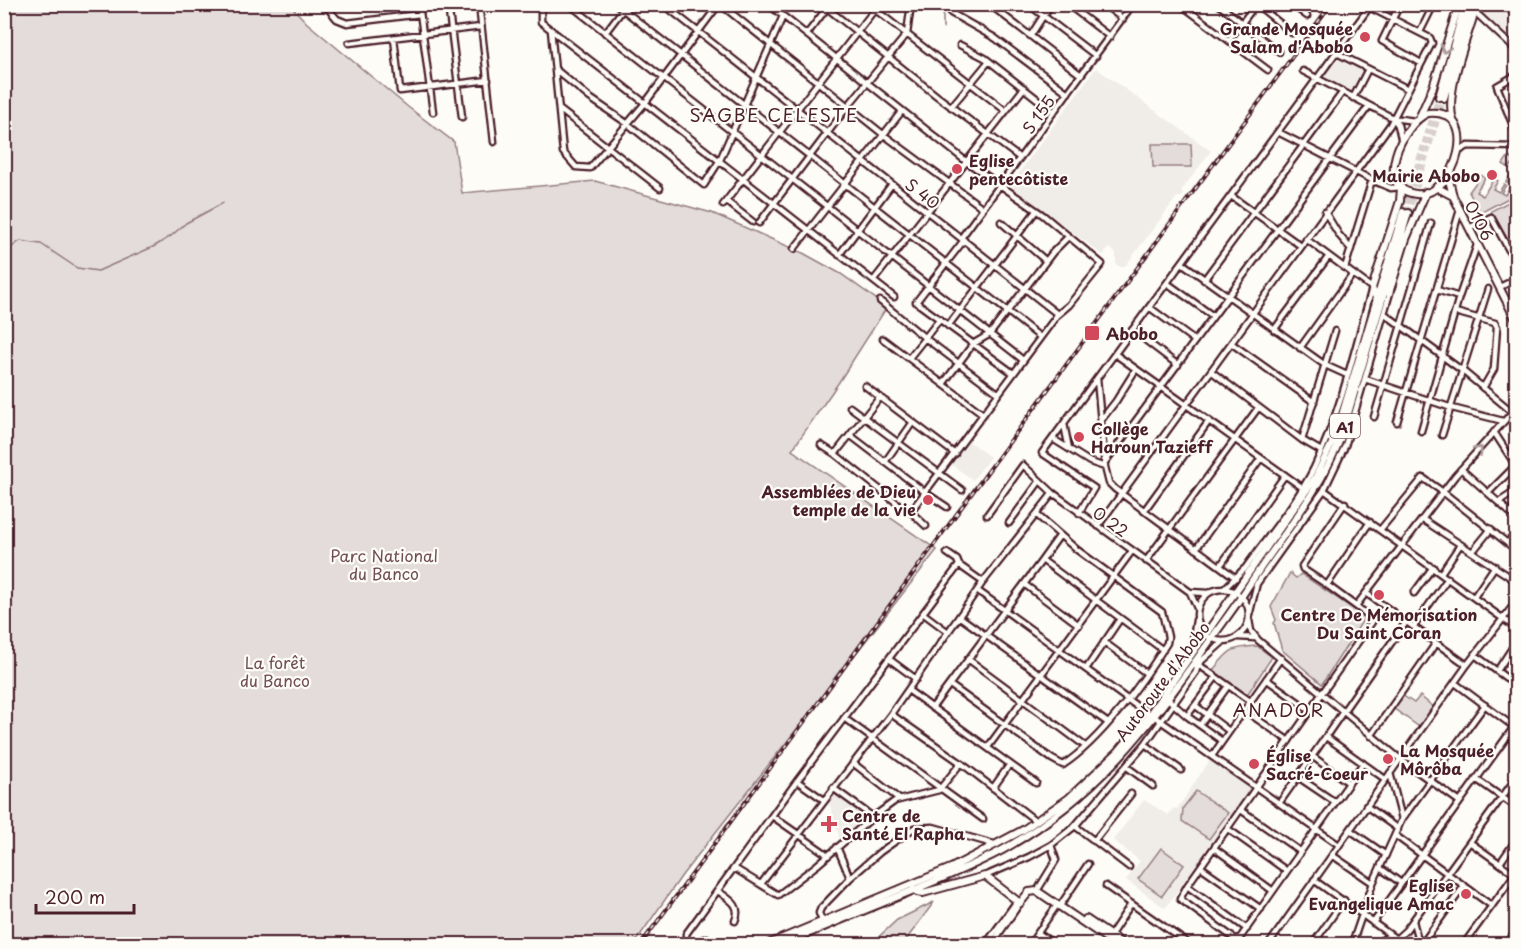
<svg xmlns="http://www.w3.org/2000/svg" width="1521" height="949" font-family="'Playpen Sans',sans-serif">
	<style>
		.built { fill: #f0ece8 }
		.green { fill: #e3dcda; stroke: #967e82; stroke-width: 1.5 }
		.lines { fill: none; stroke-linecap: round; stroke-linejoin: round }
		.stream { stroke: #91777b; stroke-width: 1.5 }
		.major-tunnel { stroke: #d9d0ce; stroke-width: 6; stroke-dasharray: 6 3; stroke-linecap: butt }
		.minor-casing { stroke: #4a1f2b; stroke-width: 9 }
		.major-casing { stroke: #4a1f2b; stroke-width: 10 }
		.minor { stroke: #fdfcf7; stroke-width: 4.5 }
		.major { stroke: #fdfcf7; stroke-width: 6 }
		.rail-casing { stroke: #4a1f2b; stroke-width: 4 }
		.rail { stroke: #fdfcf7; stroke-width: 1.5; stroke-dasharray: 4.5; stroke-linecap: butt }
		.oneway { stroke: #ac999b }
		.poi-dot { fill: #d1495b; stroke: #fdfcf7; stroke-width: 2 }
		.labels { text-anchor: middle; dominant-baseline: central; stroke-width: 4.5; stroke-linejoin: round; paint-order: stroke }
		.shield { fill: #fdfcf7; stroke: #806168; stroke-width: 1.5 }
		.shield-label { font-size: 15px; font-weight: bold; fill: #4a1f2b }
		.poi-label { font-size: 16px; font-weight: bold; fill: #4a1f2b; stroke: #fdfcf7; text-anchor: start }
		.street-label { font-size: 16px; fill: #4a1f2b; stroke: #fdfcf7 }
		.park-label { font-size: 16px; fill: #704e57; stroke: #fdfcf7 }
		.neighbourhood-label { font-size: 18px; letter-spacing: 1.5px; fill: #4a1f2b; stroke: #fdfcf7 }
	</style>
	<rect width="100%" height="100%" fill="#fdfcf7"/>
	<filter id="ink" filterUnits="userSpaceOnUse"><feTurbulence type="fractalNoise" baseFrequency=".0167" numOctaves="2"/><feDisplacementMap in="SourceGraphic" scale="12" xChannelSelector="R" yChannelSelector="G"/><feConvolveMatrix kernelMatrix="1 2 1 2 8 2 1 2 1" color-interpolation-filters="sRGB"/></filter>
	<g filter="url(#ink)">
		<path class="built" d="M1482,5h22l12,12v30l-37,-35z
			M1337,56l27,14 -13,25 -30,-17z
			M1096,68l115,83 -30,40 2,4 -2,2h-4l-51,68 -5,2 -5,-3v-11l-3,-2 -4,-3 -6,7 -93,-70z
			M968,441l22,16 -17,23 -22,-16z
			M1210,760l41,29 -86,119 -39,-28 14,-19 -27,-21 31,-40 24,15 6,-7 3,1z
			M835,795l30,22 -25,22 -11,-37z"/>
		<path class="green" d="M5,5h285l17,18 101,84 46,35 8,51 133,-12 117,32 91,40 38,21 46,33 -48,75 -47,68 145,100 -254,324 -49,70h-629z
			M1152,144h39l1,23h-39z
			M1508,157l8,5v32l-36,19 -11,-21 12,-17 4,3 -9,14 7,4 11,-18 4,3 -5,8 6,3 5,-8 2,1 -5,8 4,2 7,-12 -6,-1 10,-15 -4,-3 -3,4 -6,-4z
			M1516,198v53l-1,1 -24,-41z
			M1290,573l6,5 5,-4 64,43 -43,67 -40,-34 -8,-27 2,-3 -5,-13z
			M1257,646l15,11 -25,38 -34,-25c17,-21 17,-22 44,-24z
			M1402,695l12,8 6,-7 16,13 -14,20 -29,-21z
			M1196,791l32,22 -19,26 -27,-18 1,-13z
			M1161,848l23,17 -22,31 -24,-17z
			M934,902l-31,42h-32l26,-24z"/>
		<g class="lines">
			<path class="stream" d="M943,28v-12l4,-12
				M4,253l16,-12 21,3 36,24 21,3 57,-25 16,-10 15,-13 37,-20"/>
			<path class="major-tunnel" d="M1403,212l36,-115
				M1408,213l36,-115"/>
			<g class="minor-casing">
				<path id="minor" d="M324,4l13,15 10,4 73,-9
					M419,4l14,108
					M448,4l14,113
					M479,4l15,138
					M541,4v18l353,275
					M569,4l454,356
					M616,4l424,333
					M663,4l393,309 -1,5 -144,193h-4l-72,-57 -14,-9
					M720,4l164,131 99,73
					M768,4l199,158 76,53 59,49 -33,41 -13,11
					M822,4l115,92 83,62
					M868,4l138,107
					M989,4l92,71
					M1028,4l68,52
					M1067,4l43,33
					M1103,4l20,15
					M1180,4l88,66
					M1218,4l61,48
					M1256,4l36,29
					M1291,4l16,12
					M1400,4l-18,37 39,22
					M1505,4l11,12
					M1475,12l41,38
					M951,13l44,25 73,55
					M551,30l12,122 13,15 14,1 56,-66 73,-98
					M1420,32l14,-28
					M605,33l22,-29
					M807,34l23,-30
					M1031,35l20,-31
					M394,38l6,53 88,-11
					M1229,40l27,-36
					M349,43l132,-16
					M960,45l25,13 69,54
					M1337,53l71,36
					M555,69l35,29 38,26 76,61 16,-25 63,-144
					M1303,71l90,47 22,3
					M1516,75l-19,11 19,47
					M1353,98l15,-29
					M951,107l38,-46
					M559,109l101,79
					M1393,118l5,7 3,13
					M1278,132l94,48 19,8 10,-1
					M1459,151l9,-5 48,1
					M1231,196l70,50
					M726,201l27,21
					M723,205l152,-196 1,-5
					M1325,212l14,23 12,14
					M1001,222l45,39
					M759,223l89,-117 59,-72 4,-30
					M1469,228l22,-11 25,46
					M961,238l172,-234
					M964,240l-48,62 97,71
					M794,249l108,-138
					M839,255l53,-71
					M1182,263l143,102 22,10
					M1345,268l27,-88
					M874,280l150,-192
					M1204,280l138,-187
					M1167,283l46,33
					M1500,287l16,-8
					M1437,290l22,7
					M880,301l45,37 73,55
					M1149,307l46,34
					M1455,312l40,11 2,4 -3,42 -11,19
					M1385,314l79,58 52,43
					M948,326l88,-115
					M1132,330l46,35
					M1274,330l55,-74
					M883,339l100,75
					M1231,343l83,59
					M1300,348l53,-74
					M1115,354l188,134
					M909,358l31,-39
					M1211,371l91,69 19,11
					M1097,378l8,89 4,16 6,6 121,89
					M1365,379l87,29 51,13
					M943,384l30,-40 17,-10 63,-82 15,-15
					M865,386l90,68
					M850,407l112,83
					M1374,417l57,-194
					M1102,419l14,-18 20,-32
					M1397,422l63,-212
					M1064,424l5,25
					M1421,431l38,-134 18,-52
					M1494,432l22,34
					M850,435l76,58 21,14
					M1442,435l46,-146
					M1053,439l37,23 15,5
					M1302,440l33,-109
					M835,454l45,-57
					M1509,455l7,-6
					M1106,461l263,-355
					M885,462l28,-40
					M1461,469l55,49
					M1324,490l192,138
					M1488,493l28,-28
					M1499,502l17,-11
					M1345,503l-43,63 1,3 24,16 43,-63
					M910,511l16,15
					M1144,511l65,-90
					M1079,513l15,-25 -52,-35 326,-444 3,-1 59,30 2,5 -42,82 -292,401
					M987,515l36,-50 30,28 137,99 7,16
					M1422,519l94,62
					M1009,523l30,-41
					M1380,530l43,-52 20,14 73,58
					M1507,543l9,-9
					M1196,549l65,-91
					M1473,551l18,-22
					M947,553l10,7 2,5 24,17
					M1042,560l18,-25
					M1146,561l112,-153
					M1220,566l65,-91
					M1244,570c23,-33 52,-66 70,-102 27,-57 41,-120 58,-180l-66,-49
					M1441,573l19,-28
					M1024,584l55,41
					M1256,585l68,-95 21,-44 47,-160
					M1327,585l45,33v4l-185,264 -7,13 55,40 5,-1 123,-175
					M1225,588l19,-19
					M1197 615a26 26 0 1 1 52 0a26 26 0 1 1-52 0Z
					M978,591l171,124
					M1190,592l18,1
					M1366,593l101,72
					M1414,593l19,-26
					M1474,597l21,-31
					M1356,606l99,-130 61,-68
					M1250,612l7,-29
					M924,614l24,18
					M960,617l148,106
					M1249,620l2,11 7,9 142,119 60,43
					M1414,626l34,-48
					M1238,637l17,1
					M1104,642l42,31
					M1191,653l5,-33
					M1475,655l41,30
					M889,659l27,20
					M968,659l117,87
					M1199,665l51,36
					M1086,669l34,-50
					M1497,671l19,-29
					M1266,679l45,32
					M1455,683l59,44
					M950,685l102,74 11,6c38,-25 80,-83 104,-122l1,-6 -6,-25 -86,-63 -39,-34
					M908,690l128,93
					M1168,699l19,17 35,25
					M1196,706l33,25
					M932,708l110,-148 121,90
					M1244,710l45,31
					M891,714l70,49 75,58
					M1187,716l29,-39
					M1155,717l184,128
					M844,718l139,101
					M1200,725l28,-39
					M1371,736l65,-93
					M1326,737l59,42
					M1145,744l36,26
					M988,747l144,-196
					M1212,756l69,-98
					M1312,756l37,27
					M853,763l46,36
					M1127,767l26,19
					M1390,773l12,46
					M1298,777l37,25
					M1476,779l40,28
					M797,781l27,19
					M833,788l40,29
					M993,788l17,-24
					M1280,802c43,-60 83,-121 127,-181
					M1366,806l32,23
					M1241,810l60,42
					M772,816l56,39
					M1075,826l54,41
					M1228,829l59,42
					M1350,830l36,25
					M1396,836l96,70
					M1094,841l37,-47
					M1471,843l45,32
					M837,847l13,31
					M1214,848l59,43
					M1332,855l41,28
					M1500,863l16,-23
					M1201,867l60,42
					M734,868l44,27 39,-30 56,-48 22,-16 44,-11 22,-27
					M1380,868l21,15
					M985,876l44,-19 22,-12 24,-19 70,-82 51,-72 2,-8 26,-23
					M1314,880l82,59
					M761,884l130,-170 92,-132 70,-89
					M1106,886l83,58
					M1187,886l60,43
					M718,891c12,9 24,14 17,30
					M1037,891l19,-31 -5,-15
					M1062,903l26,-39
					M822,921l-3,-8 2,-5 29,-30 30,-26 34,-24 19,-1 64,18
					M1413,921l6,23
					M1373,923l143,-199
					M1038,933l16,11
					M1110,936l21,-32
					M1396,939l10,-9 110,-152
					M691,944l16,-6
					M692,944l-6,-6v-4l111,-153 162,-216
					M986,944l31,-43
					M992,944l28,-41
					M1030,944l27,-39
					M1269,944l198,-279 49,-63
					M1313,944l31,-44
					M1352,944l21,-61 29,-64 83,-114
					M1374,944l16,-8
					M1422,944l42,-58
					M1464,944l51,-70
					M1507,944l9,-13"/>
			</g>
			<g class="major-casing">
				<path id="major" d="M1439,97l26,-93
					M1444,98l27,-94
					M1428,113c55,-6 29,85 -12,81 -43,-5 -15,-70 12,-81z
					M1420,116l13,-29 26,-83
					M1453,120c-9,-29 16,-85 24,-116
					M1448,176l5,20 63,124
					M1436,187l17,9
					M1387,292l5,-8 14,-45 20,-47
					M1376,298l-4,-10 28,-87 1,-14
					M1331,439l1,-13
					M914,889l3,3 6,1 62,-17 35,27 9,-11 8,-1 78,53
					M1086,919l37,25
					M768,944l185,-77 70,-37 46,-32 49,-46 31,-37 166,-237 21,-43 67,-223
					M784,944c43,-19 86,-36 130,-54 30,-13 61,-25 90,-41 92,-52 146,-123 205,-207 14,-20 29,-39 42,-60 32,-48 69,-91 90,-145l67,-224"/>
			</g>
			<use href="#minor" class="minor"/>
			<use href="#major" class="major"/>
			<g class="rail-casing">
				<path id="rail" d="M641,944l690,-940"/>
			</g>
			<use href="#rail" class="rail"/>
		</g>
		<defs><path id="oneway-chevron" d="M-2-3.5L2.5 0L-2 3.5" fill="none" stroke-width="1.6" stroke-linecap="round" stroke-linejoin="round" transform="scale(1.5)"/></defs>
		<g class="oneway">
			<use href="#oneway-chevron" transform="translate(1445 49) rotate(107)"/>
			<use href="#oneway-chevron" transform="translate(1479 450) rotate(-48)"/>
		</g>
	</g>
	<g class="poi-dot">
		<circle cx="1365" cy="37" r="6"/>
		<circle cx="957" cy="169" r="6"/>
		<circle cx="1492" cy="175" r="6"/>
		<rect x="1084" y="325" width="16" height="16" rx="3"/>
		<circle cx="1079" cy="437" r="6"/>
		<circle cx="928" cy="500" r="6"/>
		<circle cx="1379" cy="595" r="6"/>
		<circle cx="1388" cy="759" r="6"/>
		<circle cx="1254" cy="764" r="6"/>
		<path d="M826 815h6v6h6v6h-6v6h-6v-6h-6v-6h6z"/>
		<circle cx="1466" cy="894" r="6"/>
	</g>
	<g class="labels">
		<rect class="shield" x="1330" y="414" width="30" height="24" rx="4.5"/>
		<g class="shield-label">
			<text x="1345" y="426">A1</text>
		</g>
		<g class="poi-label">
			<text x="1353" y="28" text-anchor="end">Grande Mosquée<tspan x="1353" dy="18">Salam d'Abobo</tspan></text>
			<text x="969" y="160">Eglise<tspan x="969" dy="18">pentecôtiste</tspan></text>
			<text x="1480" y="175" text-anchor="end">Mairie Abobo</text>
			<text x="1106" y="333">Abobo</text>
			<text x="1091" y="428">Collège<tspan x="1091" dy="18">Haroun Tazieff</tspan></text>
			<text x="916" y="491" text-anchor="end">Assemblées de Dieu<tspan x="916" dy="18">temple de la vie</tspan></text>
			<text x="1379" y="614" text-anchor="middle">Centre De Mémorisation<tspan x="1379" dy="18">Du Saint Coran</tspan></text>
			<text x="1400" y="750">La Mosquée<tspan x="1400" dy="18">Môrôba</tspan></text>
			<text x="1266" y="755">Église<tspan x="1266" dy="18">Sacré-Coeur</tspan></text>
			<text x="842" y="815">Centre de<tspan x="842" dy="18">Santé El Rapha</tspan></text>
			<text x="1454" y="885" text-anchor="end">Eglise<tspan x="1454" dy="18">Evangelique Amac</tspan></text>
		</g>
		<g class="street-label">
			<text transform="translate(1038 114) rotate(-54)">S 155</text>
			<text transform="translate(923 193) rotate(38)">S 40</text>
			<text transform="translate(1480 220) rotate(63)">O106</text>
			<text transform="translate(1111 521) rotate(36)">O 22</text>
			<text transform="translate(1162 681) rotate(-53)">Autoroute d'Abobo</text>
		</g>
		<g class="park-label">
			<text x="384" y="555">Parc National<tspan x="384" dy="18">du Banco</tspan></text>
			<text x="275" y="662">La forêt<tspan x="275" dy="18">du Banco</tspan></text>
		</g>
		<g class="neighbourhood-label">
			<text x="774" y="114">SAGBE CELESTE</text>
			<text x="1279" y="709">ANADOR</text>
		</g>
	</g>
	<rect width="1521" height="949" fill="none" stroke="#fdfcf7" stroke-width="24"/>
	<rect x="12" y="12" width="1497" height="925" fill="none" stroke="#4a1f2b" stroke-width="2" filter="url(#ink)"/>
	<path d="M36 904v9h98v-9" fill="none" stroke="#4a1f2b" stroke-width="3"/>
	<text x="45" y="904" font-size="18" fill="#4a1f2b" stroke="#fdfcf7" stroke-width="4.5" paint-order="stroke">200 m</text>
</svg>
